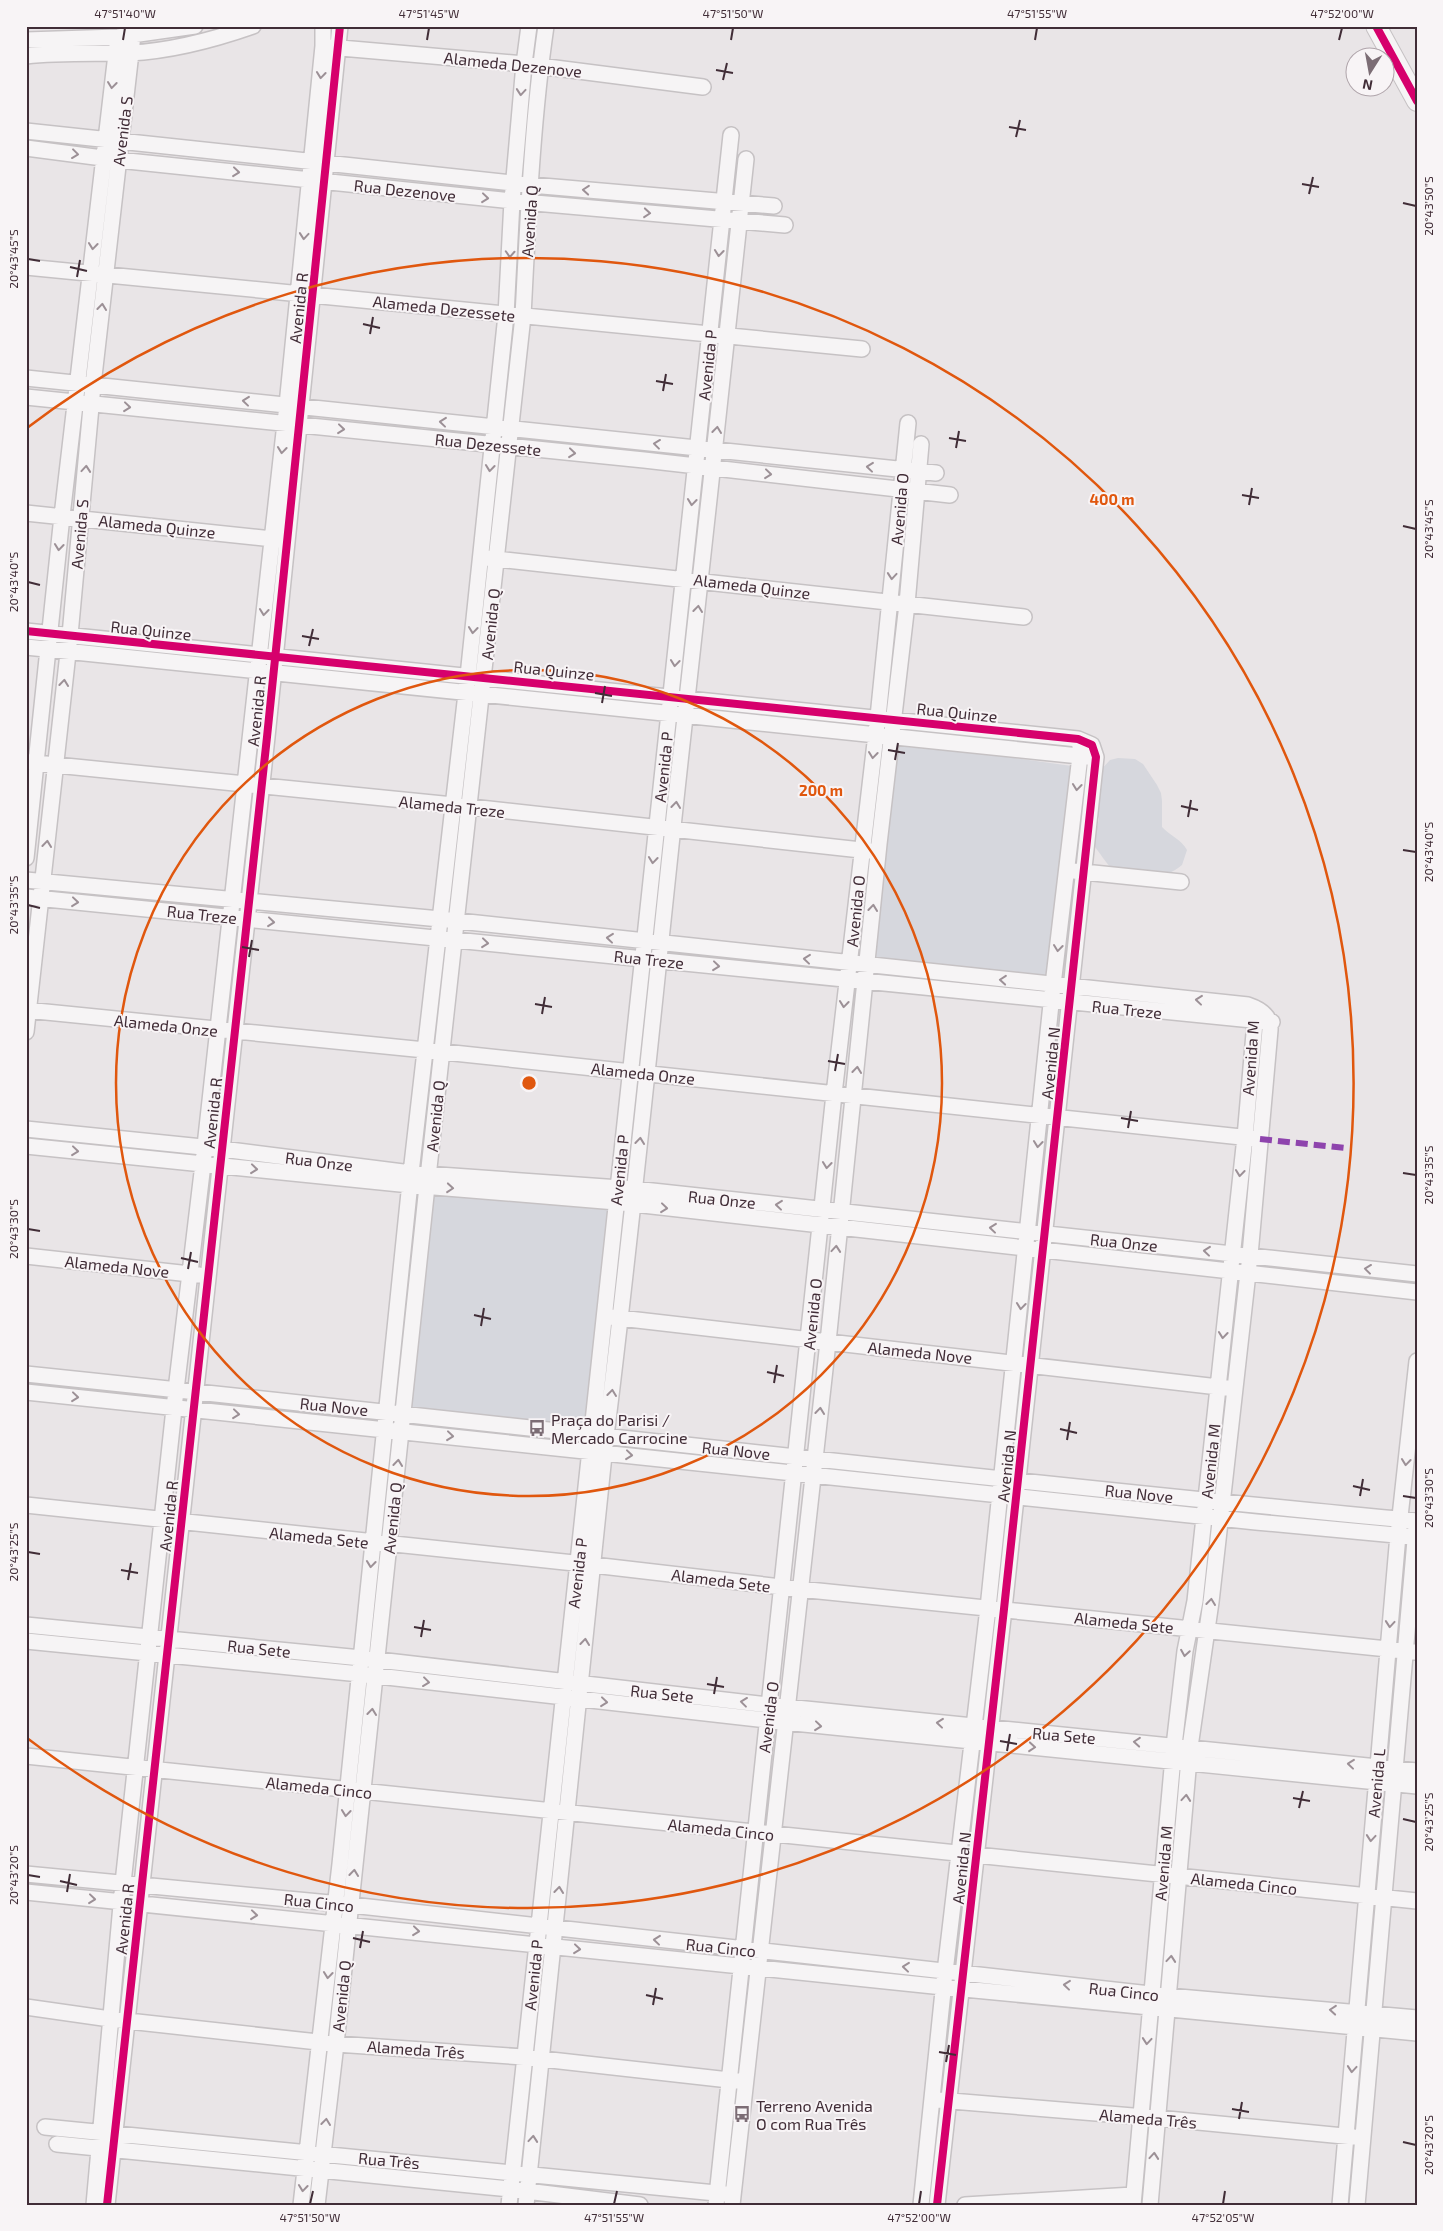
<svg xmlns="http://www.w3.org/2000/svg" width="1443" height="2231" font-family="'Exo 2',sans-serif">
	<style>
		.green { fill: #d6d7dd }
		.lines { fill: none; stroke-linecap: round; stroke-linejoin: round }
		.minor-casing { stroke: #c6c2c4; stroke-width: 18 }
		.tertiary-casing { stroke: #c6c2c4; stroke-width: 22 }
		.minor { stroke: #f6f4f5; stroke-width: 15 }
		.tertiary { stroke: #f6f4f5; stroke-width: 20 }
		.quiet { stroke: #8e44ad; stroke-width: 6; stroke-dasharray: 12 6; stroke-linecap: butt }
		.cycleway-casing { stroke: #f8f4f6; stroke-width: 11 }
		.cycleway { stroke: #d6006c; stroke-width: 8 }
		.oneway { stroke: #9c9096 }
		.ticks { fill: none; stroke: #412d37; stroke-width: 2 }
		.ring { fill: none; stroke: #e0570e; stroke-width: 2.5 }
		.labels { text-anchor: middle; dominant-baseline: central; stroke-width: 4; stroke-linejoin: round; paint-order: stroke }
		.street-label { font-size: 16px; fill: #412d37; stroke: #f8f4f6 }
		.poi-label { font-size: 16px; fill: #412d37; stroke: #f8f4f6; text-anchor: start }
		.centre { fill: #e0570e; stroke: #f8f4f6; stroke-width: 2.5 }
		.ring-label { font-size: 15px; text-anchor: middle; font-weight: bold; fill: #e0570e; stroke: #f8f4f6; stroke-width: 4; stroke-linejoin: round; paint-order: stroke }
		.neatline { fill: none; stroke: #412d37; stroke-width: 2 }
		.ticks-label { font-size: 12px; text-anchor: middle; fill: #412d37 }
	</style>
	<rect width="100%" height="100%" fill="#e9e5e7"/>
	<path class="green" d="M896,746l89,8 87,12 -10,105 -17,108 -169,-19 7,-98z
		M1118,758l17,1 8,5 14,21 4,8 1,8v26c8,9 19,12 25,23l-5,15c-19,15 -31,13 -51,3 -17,7 -18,3 -28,-10 -3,-5 -7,-9 -10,-14l6,-25 -5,-18 5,-29 11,-12z
		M430,1189l184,15 -23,228 -185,-21z"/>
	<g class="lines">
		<g class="minor-casing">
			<path id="minor" d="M26,40l92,-3 77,-11
				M329,47l195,17 179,23
				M26,56c35,-4 69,-2 104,-3 42,-2 83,-13 123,-27
				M26,131l505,54 243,21
				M26,148l92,12 394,41 273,24
				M26,267l836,82
				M26,378l910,95
				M26,397l618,63 306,35
				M26,513l256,27
				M487,558l537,59
				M26,631l1052,108 14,6 4,12 -92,852 -67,596
				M26,647l1063,110
				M26,762l427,43 417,46
				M26,858l36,-342 56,-479
				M1074,871l107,11
				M26,880l414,39 808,86c12,4 23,11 22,25l-20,225 -39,347 -21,145 -40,458
				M26,897l1246,125
				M26,1010l399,40 835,89
				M26,1032l44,-397 23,-250 40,-350
				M26,1129l196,20 189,24 223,16 783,85
				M26,1146l384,39 206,17 801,90
				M26,1256l173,19
				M611,1317l616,71
				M26,1374c464,48 927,103 1391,147
				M26,1392l1230,130 161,15
				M26,1505l567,60 206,24 618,63
				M26,1625l335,33 425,49 631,64
				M26,1641l334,33 424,48 633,64
				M26,1756l1391,145
				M26,1874l325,31 817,91 249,22
				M26,1892l917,95 474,46
				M26,2007l84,12 226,25 188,13 214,24
				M939,2100l218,18 197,19
				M45,2127l681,67
				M57,2144l453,45 130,16
				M94,2205l29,-322 53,-493 27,-226 84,-759 36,-359v-20
				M107,2205l160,-1468 73,-711
				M301,2205l39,-341 71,-691 57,-497 38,-361 6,-114 12,-137 5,-38
				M317,2205l19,-161 91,-858 96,-870c5,-96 9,-194 23,-290
				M509,2205l222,-2070
				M526,2205l80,-769c30,-239 52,-479 79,-719 20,-186 42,-372 61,-558
				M716,2205l118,-1111 44,-377 30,-294
				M732,2205l96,-863 51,-498 28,-240 14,-160
				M921,2205l24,-233 43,-364 65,-623 27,-229 1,-7 -3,-10
				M965,2205l168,-10
				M1133,2205l41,-459 11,-95 10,-50 50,-464 10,-115 -2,-10
				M1340,2205l58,-670 19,-174
				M1357,2205l59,-676"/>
		</g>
		<g class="tertiary-casing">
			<path id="tertiary" d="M1376,26l41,75"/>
		</g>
		<use href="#minor" class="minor"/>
		<use href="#tertiary" class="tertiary"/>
		<path class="quiet" d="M1260,1139l85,9"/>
		<g class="cycleway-casing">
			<path id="cycleway" d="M1376,26l41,75
				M26,631l1052,108 14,6 4,12 -92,852 -67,596
				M107,2205l160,-1468 73,-711"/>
		</g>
		<use href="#cycleway" class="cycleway"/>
	</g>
	<defs><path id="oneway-chevron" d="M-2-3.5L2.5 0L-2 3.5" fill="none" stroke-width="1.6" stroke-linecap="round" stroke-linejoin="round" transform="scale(1.25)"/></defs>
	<g class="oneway">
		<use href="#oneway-chevron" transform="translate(321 75) rotate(96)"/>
		<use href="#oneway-chevron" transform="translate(112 85) rotate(97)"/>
		<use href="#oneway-chevron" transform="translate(521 92) rotate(95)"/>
		<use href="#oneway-chevron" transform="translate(75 154) rotate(7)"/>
		<use href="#oneway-chevron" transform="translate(236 172) rotate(6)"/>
		<use href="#oneway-chevron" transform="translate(586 190) rotate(-175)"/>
		<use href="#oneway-chevron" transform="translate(485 198) rotate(6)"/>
		<use href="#oneway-chevron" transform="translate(647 213) rotate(5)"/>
		<use href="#oneway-chevron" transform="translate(304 236) rotate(95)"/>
		<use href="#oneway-chevron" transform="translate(93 246) rotate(96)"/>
		<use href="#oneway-chevron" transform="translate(719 253) rotate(96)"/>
		<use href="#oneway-chevron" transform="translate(510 254) rotate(93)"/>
		<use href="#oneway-chevron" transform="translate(102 307) rotate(-84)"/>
		<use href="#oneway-chevron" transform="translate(246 401) rotate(-174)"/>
		<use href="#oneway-chevron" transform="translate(127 407) rotate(6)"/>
		<use href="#oneway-chevron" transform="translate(443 422) rotate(-174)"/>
		<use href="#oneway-chevron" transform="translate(341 429) rotate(6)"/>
		<use href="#oneway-chevron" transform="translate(717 430) rotate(-83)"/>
		<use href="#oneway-chevron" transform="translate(657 444) rotate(-173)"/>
		<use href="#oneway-chevron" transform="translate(282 450) rotate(96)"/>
		<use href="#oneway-chevron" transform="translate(572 453) rotate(6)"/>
		<use href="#oneway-chevron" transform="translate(870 467) rotate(-174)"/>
		<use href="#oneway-chevron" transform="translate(490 468) rotate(96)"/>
		<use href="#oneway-chevron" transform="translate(86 469) rotate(-85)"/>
		<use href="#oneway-chevron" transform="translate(768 474) rotate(6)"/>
		<use href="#oneway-chevron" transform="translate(692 502) rotate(96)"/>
		<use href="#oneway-chevron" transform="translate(59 547) rotate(96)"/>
		<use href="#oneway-chevron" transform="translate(892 576) rotate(95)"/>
		<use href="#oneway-chevron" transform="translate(698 609) rotate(-83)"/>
		<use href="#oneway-chevron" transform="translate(264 612) rotate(96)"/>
		<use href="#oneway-chevron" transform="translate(473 630) rotate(96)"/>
		<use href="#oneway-chevron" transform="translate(675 663) rotate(96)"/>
		<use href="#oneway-chevron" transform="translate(64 683) rotate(-84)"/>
		<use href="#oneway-chevron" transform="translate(873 755) rotate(97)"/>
		<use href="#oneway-chevron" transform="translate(1077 787) rotate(96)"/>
		<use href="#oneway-chevron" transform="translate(676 805) rotate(-84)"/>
		<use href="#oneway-chevron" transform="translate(47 844) rotate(-84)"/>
		<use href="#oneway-chevron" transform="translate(653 860) rotate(96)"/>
		<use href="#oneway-chevron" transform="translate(75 902) rotate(6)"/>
		<use href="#oneway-chevron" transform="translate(873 908) rotate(-84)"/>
		<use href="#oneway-chevron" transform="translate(271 922) rotate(6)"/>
		<use href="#oneway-chevron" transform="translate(610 938) rotate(-174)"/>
		<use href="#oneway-chevron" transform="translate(485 943) rotate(6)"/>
		<use href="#oneway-chevron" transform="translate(1058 948) rotate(97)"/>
		<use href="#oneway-chevron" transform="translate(807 959) rotate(-174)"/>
		<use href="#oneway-chevron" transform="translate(716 966) rotate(6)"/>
		<use href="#oneway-chevron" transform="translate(1003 980) rotate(-175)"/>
		<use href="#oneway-chevron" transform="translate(1199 1000) rotate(-174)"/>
		<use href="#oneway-chevron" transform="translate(844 1004) rotate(96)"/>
		<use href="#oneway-chevron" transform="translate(857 1070) rotate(-84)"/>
		<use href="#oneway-chevron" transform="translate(640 1141) rotate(-84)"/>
		<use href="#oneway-chevron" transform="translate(1038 1144) rotate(96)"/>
		<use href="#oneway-chevron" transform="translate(75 1151) rotate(6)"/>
		<use href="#oneway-chevron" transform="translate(827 1165) rotate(96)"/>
		<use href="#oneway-chevron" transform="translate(254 1169) rotate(6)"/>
		<use href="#oneway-chevron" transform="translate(1240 1173) rotate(96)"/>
		<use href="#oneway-chevron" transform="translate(450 1188) rotate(5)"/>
		<use href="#oneway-chevron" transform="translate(779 1205) rotate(-174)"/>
		<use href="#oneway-chevron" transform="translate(664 1208) rotate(6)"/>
		<use href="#oneway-chevron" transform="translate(993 1228) rotate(-174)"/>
		<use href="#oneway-chevron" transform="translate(836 1249) rotate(-85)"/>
		<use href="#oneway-chevron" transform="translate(1207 1251) rotate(-174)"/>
		<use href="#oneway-chevron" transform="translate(1368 1269) rotate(-173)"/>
		<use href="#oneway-chevron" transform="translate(1021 1306) rotate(96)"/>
		<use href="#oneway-chevron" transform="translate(1223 1335) rotate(96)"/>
		<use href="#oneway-chevron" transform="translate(612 1393) rotate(-83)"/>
		<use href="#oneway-chevron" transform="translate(75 1397) rotate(6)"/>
		<use href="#oneway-chevron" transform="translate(820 1411) rotate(-84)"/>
		<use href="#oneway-chevron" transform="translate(236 1414) rotate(6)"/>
		<use href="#oneway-chevron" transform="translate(450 1436) rotate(6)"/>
		<use href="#oneway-chevron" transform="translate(629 1455) rotate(6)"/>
		<use href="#oneway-chevron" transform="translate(1406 1462) rotate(96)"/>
		<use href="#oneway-chevron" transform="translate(398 1463) rotate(-84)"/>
		<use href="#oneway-chevron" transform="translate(371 1564) rotate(96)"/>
		<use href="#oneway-chevron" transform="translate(1211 1602) rotate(-83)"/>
		<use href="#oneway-chevron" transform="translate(1390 1624) rotate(95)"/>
		<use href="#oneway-chevron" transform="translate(585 1642) rotate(-84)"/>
		<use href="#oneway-chevron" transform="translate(1185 1653) rotate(99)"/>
		<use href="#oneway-chevron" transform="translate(426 1682) rotate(7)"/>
		<use href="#oneway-chevron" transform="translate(604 1702) rotate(6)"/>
		<use href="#oneway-chevron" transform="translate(744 1702) rotate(-173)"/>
		<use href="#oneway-chevron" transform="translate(372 1712) rotate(-84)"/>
		<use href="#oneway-chevron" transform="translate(940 1723) rotate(-174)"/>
		<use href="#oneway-chevron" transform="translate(818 1726) rotate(6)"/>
		<use href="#oneway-chevron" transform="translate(1137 1742) rotate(-175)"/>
		<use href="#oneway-chevron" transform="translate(1032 1747) rotate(5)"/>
		<use href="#oneway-chevron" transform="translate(1351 1764) rotate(-174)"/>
		<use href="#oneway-chevron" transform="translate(1186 1798) rotate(-85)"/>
		<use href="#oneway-chevron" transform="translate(346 1813) rotate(96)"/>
		<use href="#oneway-chevron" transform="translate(1371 1838) rotate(95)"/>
		<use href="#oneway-chevron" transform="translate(354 1873) rotate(-84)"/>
		<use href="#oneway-chevron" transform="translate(559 1890) rotate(-84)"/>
		<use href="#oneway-chevron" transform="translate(92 1899) rotate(6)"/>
		<use href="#oneway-chevron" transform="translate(254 1915) rotate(6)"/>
		<use href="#oneway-chevron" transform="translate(416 1931) rotate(6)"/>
		<use href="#oneway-chevron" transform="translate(657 1940) rotate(-174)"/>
		<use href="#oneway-chevron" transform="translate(577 1949) rotate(6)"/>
		<use href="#oneway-chevron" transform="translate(1171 1959) rotate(-85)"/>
		<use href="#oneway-chevron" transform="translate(906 1967) rotate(-174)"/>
		<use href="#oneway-chevron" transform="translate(328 1975) rotate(96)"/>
		<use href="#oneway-chevron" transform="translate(1067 1985) rotate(-174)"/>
		<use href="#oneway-chevron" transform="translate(1333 2010) rotate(-175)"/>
		<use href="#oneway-chevron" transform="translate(1147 2041) rotate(95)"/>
		<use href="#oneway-chevron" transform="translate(1352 2069) rotate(95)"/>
		<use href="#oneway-chevron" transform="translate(326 2122) rotate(-83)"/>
		<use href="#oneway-chevron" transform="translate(533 2139) rotate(-85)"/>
		<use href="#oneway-chevron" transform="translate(1154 2156) rotate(-85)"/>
		<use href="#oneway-chevron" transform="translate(303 2188) rotate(96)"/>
	</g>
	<path class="ticks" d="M123,40l2,-12M427,40l2,-12M731,40l2,-12M1035,40l2,-12M1339,40l3,-12M716,70l17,3M723,80l4,-17M1009,127l17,3M1016,137l4,-17M1302,184l17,3M1309,194l4,-17M1403,203l13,3M28,259l12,2M70,267l17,4M77,277l3,-17M363,324l17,4M370,334l3,-17M656,381l17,3M663,391l3,-17M949,438l17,3M956,448l3,-17M1242,495l17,3M1249,505l3,-17M1403,526l13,3M28,582l12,3M302,636l17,3M309,646l4,-17M595,693l17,3M602,703l3,-17M888,750l17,3M895,760l3,-17M1181,806l17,4M1188,817l3,-17M1403,850l13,2M28,905l12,3M242,947l17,3M249,957l3,-17M535,1004l17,3M542,1014l3,-17M828,1061l17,3M835,1071l3,-17M1121,1118l17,3M1128,1128l3,-17M1403,1173l13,2M28,1229l12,2M181,1258l17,4M188,1269l3,-17M474,1315l17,4M481,1326l3,-18M767,1372l17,4M774,1383l3,-18M1060,1429l17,4M1067,1440l3,-18M1353,1486l17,4M1360,1496l3,-17M1403,1496l13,2M28,1552l12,2M121,1570l17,3M128,1580l3,-17M414,1627l17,3M421,1637l3,-17M707,1684l17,3M714,1694l3,-17M1000,1741l17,3M1007,1751l3,-17M1293,1798l17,3M1299,1808l4,-17M1403,1819l13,3M28,1875l12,2M60,1881l17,4M67,1892l3,-18M353,1938l17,4M360,1948l3,-17M646,1995l17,4M653,2005l3,-17M939,2052l17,3M946,2062l3,-17M1232,2109l17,3M1239,2119l3,-17M1403,2142l13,3M310,2204l3,-13M614,2204l3,-13M919,2204l2,-13M1223,2204l2,-13"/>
	<g class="ring">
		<circle cx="529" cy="1083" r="413"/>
		<path d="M27 428A825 825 0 1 1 27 1738"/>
	</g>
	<defs>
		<g id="bus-bare" transform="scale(1.35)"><path d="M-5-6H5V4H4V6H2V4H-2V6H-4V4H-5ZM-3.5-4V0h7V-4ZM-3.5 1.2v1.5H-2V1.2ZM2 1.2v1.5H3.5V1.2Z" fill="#7c6d75" stroke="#f8f4f6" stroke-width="2.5" paint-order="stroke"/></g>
	</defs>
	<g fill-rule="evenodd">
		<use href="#bus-bare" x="537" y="1428"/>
		<use href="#bus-bare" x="742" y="2114"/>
	</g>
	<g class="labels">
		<g class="street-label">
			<text transform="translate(513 64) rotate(6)">Alameda Dezenove</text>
			<text transform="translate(122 131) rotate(-83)">Avenida S</text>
			<text transform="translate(405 190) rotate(6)">Rua Dezenove</text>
			<text transform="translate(529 221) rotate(-86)">Avenida Q</text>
			<text transform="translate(298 308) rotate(-84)">Avenida R</text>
			<text transform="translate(444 308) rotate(6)">Alameda Dezessete</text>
			<text transform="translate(707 365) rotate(-84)">Avenida P</text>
			<text transform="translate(488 444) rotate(6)">Rua Dezessete</text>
			<text transform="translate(899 509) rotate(-85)">Avenida O</text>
			<text transform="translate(157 526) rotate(6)">Alameda Quinze</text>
			<text transform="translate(79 534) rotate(-85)">Avenida S</text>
			<text transform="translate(752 586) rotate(7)">Alameda Quinze</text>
			<text transform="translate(490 624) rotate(-84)">Avenida Q</text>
			<text transform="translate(151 630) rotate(6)">Rua Quinze</text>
			<text transform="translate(554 670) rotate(6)">Rua Quinze</text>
			<text transform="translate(256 711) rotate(-84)">Avenida R</text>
			<text transform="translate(957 712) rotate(6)">Rua Quinze</text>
			<text transform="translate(663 767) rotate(-84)">Avenida P</text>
			<text transform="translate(452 806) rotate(6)">Alameda Treze</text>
			<text transform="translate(855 911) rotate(-84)">Avenida O</text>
			<text transform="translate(202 914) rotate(6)">Rua Treze</text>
			<text transform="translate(649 959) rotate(6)">Rua Treze</text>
			<text transform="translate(1127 1009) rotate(6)">Rua Treze</text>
			<text transform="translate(166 1025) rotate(6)">Alameda Onze</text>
			<text transform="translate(1250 1058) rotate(-86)">Avenida M</text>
			<text transform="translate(1050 1063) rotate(-84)">Avenida N</text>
			<text transform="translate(643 1073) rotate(6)">Alameda Onze</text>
			<text transform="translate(212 1113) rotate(-84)">Avenida R</text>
			<text transform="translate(435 1116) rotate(-84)">Avenida Q</text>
			<text transform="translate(319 1161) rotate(7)">Rua Onze</text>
			<text transform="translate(619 1170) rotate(-84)">Avenida P</text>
			<text transform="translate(722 1199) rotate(6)">Rua Onze</text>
			<text transform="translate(1124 1242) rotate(6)">Rua Onze</text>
			<text transform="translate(117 1266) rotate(6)">Alameda Nove</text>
			<text transform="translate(812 1314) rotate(-84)">Avenida O</text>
			<text transform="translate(920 1352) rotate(6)">Alameda Nove</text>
			<text transform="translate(334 1406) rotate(6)">Rua Nove</text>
			<text transform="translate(736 1450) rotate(6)">Rua Nove</text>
			<text transform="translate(1210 1461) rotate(-84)">Avenida M</text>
			<text transform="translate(1006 1466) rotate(-84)">Avenida N</text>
			<text transform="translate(1139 1493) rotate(6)">Rua Nove</text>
			<text transform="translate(168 1516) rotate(-84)">Avenida R</text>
			<text transform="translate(392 1518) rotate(-84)">Avenida Q</text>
			<text transform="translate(319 1537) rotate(6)">Alameda Sete</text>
			<text transform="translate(577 1573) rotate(-83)">Avenida P</text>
			<text transform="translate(721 1580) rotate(7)">Alameda Sete</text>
			<text transform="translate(1124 1622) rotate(6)">Alameda Sete</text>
			<text transform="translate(259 1648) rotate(6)">Rua Sete</text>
			<text transform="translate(662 1693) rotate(6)">Rua Sete</text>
			<text transform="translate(768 1717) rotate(-83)">Avenida O</text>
			<text transform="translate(1064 1735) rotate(5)">Rua Sete</text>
			<text transform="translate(1376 1783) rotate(-85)">Avenida L</text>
			<text transform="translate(319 1787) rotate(6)">Alameda Cinco</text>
			<text transform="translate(721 1829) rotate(6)">Alameda Cinco</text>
			<text transform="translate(1163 1863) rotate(-85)">Avenida M</text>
			<text transform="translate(961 1868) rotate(-84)">Avenida N</text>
			<text transform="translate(1244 1883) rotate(6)">Alameda Cinco</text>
			<text transform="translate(319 1902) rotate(6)">Rua Cinco</text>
			<text transform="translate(124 1919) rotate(-84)">Avenida R</text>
			<text transform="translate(721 1947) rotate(6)">Rua Cinco</text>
			<text transform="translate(533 1975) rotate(-84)">Avenida P</text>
			<text transform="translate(1124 1991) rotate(6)">Rua Cinco</text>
			<text transform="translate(341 1996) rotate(-84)">Avenida Q</text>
			<text transform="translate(416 2049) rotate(4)">Alameda Três</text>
			<text transform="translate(1148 2118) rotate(5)">Alameda Três</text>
			<text transform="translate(389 2160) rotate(5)">Rua Três</text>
		</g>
		<g class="poi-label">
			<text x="551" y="1419">Praça do Parisi /<tspan x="551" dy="18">Mercado Carrocine</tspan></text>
			<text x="756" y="2105">Terreno Avenida<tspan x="756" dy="18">O com Rua Três</tspan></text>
		</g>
	</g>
	<circle cx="529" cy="1083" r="8" class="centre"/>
	<g class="ring-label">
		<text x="1112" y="505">400 m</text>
		<text x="821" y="796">200 m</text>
	</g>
	<rect width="1443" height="2231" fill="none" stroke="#f8f4f6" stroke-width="55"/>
	<g transform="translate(1370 72) rotate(191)"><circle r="24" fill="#f8f4f6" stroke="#afa4aa"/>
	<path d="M0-4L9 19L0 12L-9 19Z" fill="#7c6d75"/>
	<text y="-8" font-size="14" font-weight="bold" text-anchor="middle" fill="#412d37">N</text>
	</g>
	<rect x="28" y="28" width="1388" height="2176" class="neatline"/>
	<g class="ticks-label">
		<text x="125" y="18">47°51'40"W</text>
		<text x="429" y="18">47°51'45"W</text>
		<text x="733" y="18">47°51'50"W</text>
		<text x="1037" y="18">47°51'55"W</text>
		<text x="1342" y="18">47°52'00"W</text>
		<text transform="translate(1429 206) rotate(-90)" y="4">20°43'50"S</text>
		<text transform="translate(14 259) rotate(-90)" y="4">20°43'45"S</text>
		<text transform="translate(1429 529) rotate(-90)" y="4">20°43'45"S</text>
		<text transform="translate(14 582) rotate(-90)" y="4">20°43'40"S</text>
		<text transform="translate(1429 852) rotate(-90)" y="4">20°43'40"S</text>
		<text transform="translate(14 905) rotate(-90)" y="4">20°43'35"S</text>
		<text transform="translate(1429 1175) rotate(-90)" y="4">20°43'35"S</text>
		<text transform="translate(14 1229) rotate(-90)" y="4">20°43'30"S</text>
		<text transform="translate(1429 1498) rotate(-90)" y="4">20°43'30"S</text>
		<text transform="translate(14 1552) rotate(-90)" y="4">20°43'25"S</text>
		<text transform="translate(1429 1822) rotate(-90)" y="4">20°43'25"S</text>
		<text transform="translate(14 1875) rotate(-90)" y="4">20°43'20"S</text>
		<text transform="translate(1429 2145) rotate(-90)" y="4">20°43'20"S</text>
		<text x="310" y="2222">47°51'50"W</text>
		<text x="614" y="2222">47°51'55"W</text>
		<text x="919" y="2222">47°52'00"W</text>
		<text x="1223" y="2222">47°52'05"W</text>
	</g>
</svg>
